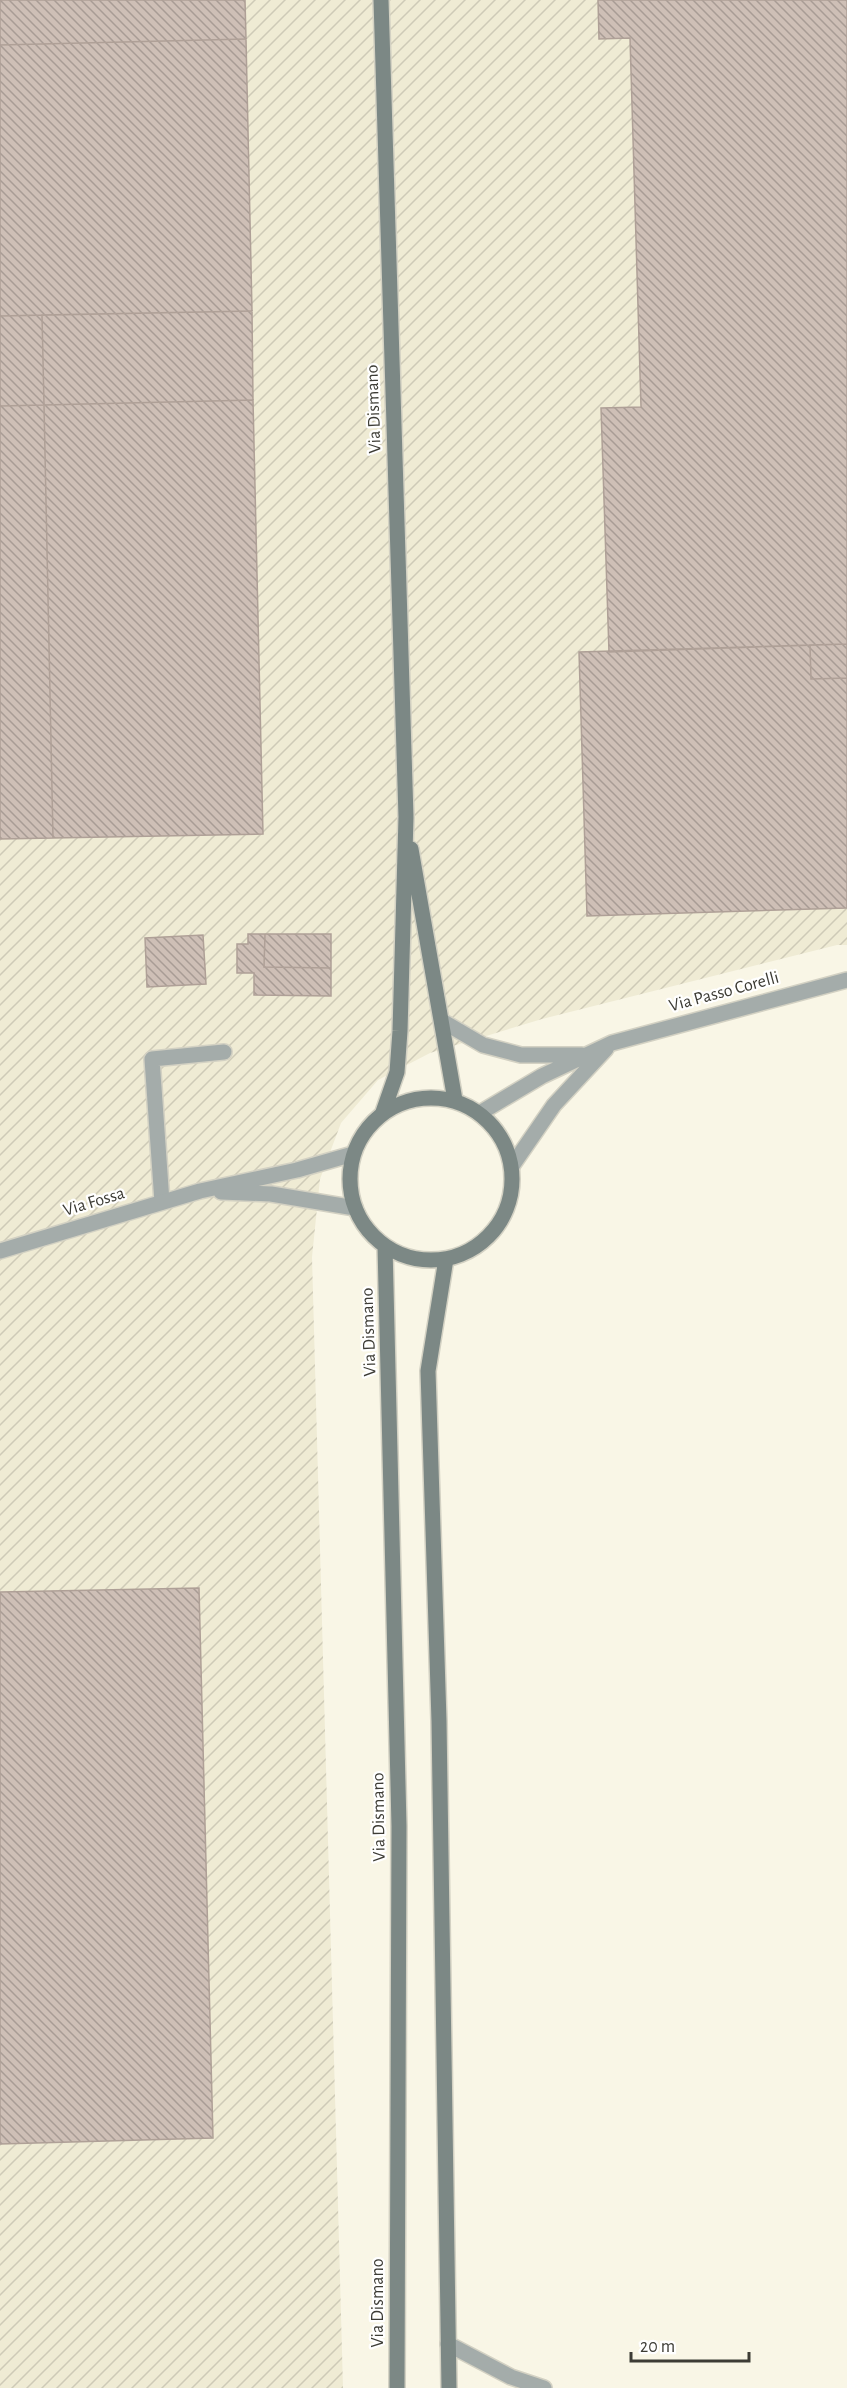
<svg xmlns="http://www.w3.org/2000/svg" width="847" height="2388" font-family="'Alegreya Sans',sans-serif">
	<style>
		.industrial { fill: url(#industrial-furrows) }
		.building { fill: url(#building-back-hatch); stroke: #afa097; stroke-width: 1.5 }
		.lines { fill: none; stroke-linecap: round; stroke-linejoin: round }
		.service-casing { stroke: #d3d1c3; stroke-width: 18 }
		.minor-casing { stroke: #d3d1c3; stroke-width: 18 }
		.secondary-casing { stroke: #d3d1c3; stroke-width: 18 }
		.service { stroke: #a4acaa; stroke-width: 15 }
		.minor { stroke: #a4acaa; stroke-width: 15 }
		.secondary { stroke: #7c8885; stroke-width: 15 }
		.labels { text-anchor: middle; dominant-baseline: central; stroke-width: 4.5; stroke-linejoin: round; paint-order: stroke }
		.street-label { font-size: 18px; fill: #3d3c35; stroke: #fff }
	</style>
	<defs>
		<pattern id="industrial-furrows" width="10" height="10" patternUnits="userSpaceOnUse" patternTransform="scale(1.5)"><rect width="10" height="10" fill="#efebd4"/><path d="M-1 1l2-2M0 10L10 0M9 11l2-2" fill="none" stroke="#cecab7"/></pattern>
		<pattern id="building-back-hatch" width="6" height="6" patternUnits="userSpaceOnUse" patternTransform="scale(1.5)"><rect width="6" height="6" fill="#cebfb6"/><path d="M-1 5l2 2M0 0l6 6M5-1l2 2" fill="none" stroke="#a89c95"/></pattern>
	</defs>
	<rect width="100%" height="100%" fill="#f9f6e6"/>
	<path class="industrial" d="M0,0h847v945h-10l-295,74 -112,34 -52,27 -37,43 -21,56 -8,78 31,1131h-343z"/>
	<path class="building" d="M0,0h245l1,39 -246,6z
		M598,0h249v644l-238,8 -8,-244 40,-1 -11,-369 -31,1z
		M246,39l6,272 -252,5v-271z
		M252,311l1,89 -209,5 -2,-90z
		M42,315l2,90 -44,1v-90z
		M253,400l10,434 -210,4 -9,-433z
		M44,405l9,433 -53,1v-433z
		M847,644v34l-36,1 -1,-34z
		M810,645l1,34 36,-1v230l-260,8 -8,-264z
		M248,934h17l-1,33 67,1v28l-77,-1v-22h-17v-29h11z
		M265,934h66v34l-67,-1z
		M203,935l3,49 -59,3 -2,-49z
		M199,1588l14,550 -213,6v-552z"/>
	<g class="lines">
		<g class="service-casing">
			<path id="service" d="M162,1202l-10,-143 72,-7"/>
		</g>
		<g class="minor-casing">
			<path id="minor" d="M442,1021l41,24 38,10h61
				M480,1113l62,-37 70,-33 235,-63
				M512,1166l42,-61 52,-56
				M221,1192l50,2 84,14
				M0,1251l200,-60 97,-21 56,-16
				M448,2344l63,33 33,11"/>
		</g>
		<g class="secondary-casing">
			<path id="secondary" d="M381,0l25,817 -6,214 -3,41 -14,40
				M411,849l44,251
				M350 1179a81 81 0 1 1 162 0a81 81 0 1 1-162 0Z
				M385,1246l14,580 -2,562
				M446,1259l-18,112 11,350 10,667"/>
		</g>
		<use href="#service" class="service"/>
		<use href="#minor" class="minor"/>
		<use href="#secondary" class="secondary"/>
	</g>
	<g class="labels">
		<g class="street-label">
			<text transform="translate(374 409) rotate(-92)">Via Dismano</text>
			<text transform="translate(724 992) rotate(-15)">Via Passo Corelli</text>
			<text transform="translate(94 1202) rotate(-17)">Via Fossa</text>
			<text transform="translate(369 1332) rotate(-92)">Via Dismano</text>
			<text transform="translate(379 1817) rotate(-91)">Via Dismano</text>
			<text transform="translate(378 2303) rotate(-90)">Via Dismano</text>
		</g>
	</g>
	<path d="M631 2352v9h118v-9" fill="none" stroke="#3d3c35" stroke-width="3"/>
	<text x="640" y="2352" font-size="18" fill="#3d3c35" stroke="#ffffff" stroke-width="4.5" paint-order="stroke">20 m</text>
</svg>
